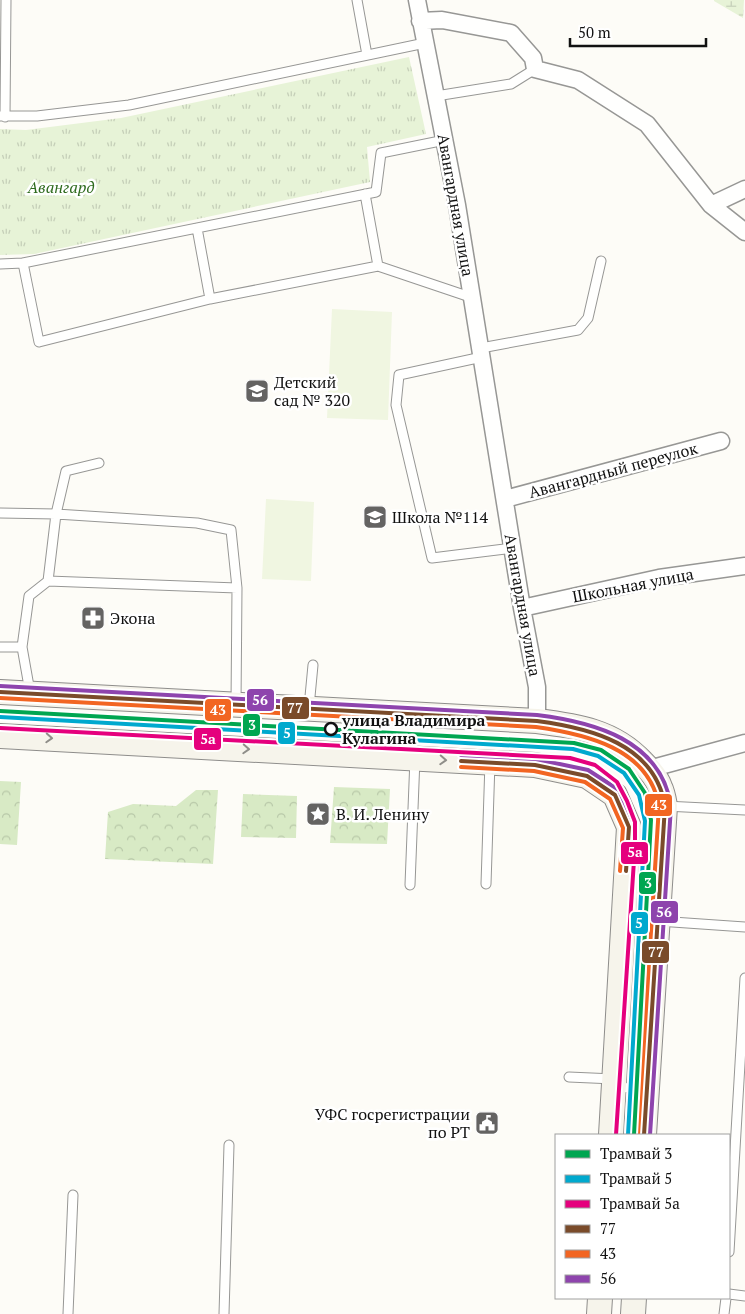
<svg xmlns="http://www.w3.org/2000/svg" width="745" height="1314" font-family="'PT Serif',serif">
	<style>
		.forest { fill: url(#forest-crowns) }
		.wetland { fill: url(#wetland-marsh) }
		.park { fill: url(#park-tufts) }
		.pitch { fill: #f0f6e1 }
		.lines { fill: none; stroke-linecap: round; stroke-linejoin: round }
		.lane-casing { stroke: #979795; stroke-width: 11 }
		.street-casing { stroke: #979795; stroke-width: 19 }
		.secondary-casing { stroke: #8e8d8b; stroke-width: 26 }
		.lane { stroke: #fffffe; stroke-width: 9 }
		.street { stroke: #fffffe; stroke-width: 16 }
		.secondary { stroke: #f6f4eb; stroke-width: 24 }
		.bus-1-casing { stroke: #fff; stroke-width: 8 }
		.bus-2-casing { stroke: #fff; stroke-width: 8 }
		.bus-3-casing { stroke: #fff; stroke-width: 8 }
		.bus-1 { stroke: #7a4b2a; stroke-width: 4 }
		.bus-2 { stroke: #f26522; stroke-width: 4 }
		.bus-3 { stroke: #8e44ad; stroke-width: 4 }
		.tram-1-casing { stroke: #fff; stroke-width: 8 }
		.tram-2-casing { stroke: #fff; stroke-width: 8 }
		.tram-3-casing { stroke: #fff; stroke-width: 8 }
		.tram-1 { stroke: #00a651; stroke-width: 4 }
		.tram-2 { stroke: #00a9ce; stroke-width: 4 }
		.tram-3 { stroke: #e5007d; stroke-width: 4 }
		.oneway { stroke: #8f8e89 }
		.stop-dot { fill: #fff; stroke: #111; stroke-width: 2.5 }
		.labels { text-anchor: middle; dominant-baseline: central; stroke-width: 5; stroke-linejoin: round; paint-order: stroke }
		.park-label { font-size: 16px; font-style: italic; fill: #2f6b1f; stroke: #fff }
		.street-label { font-size: 16px; fill: #111; stroke: #fff }
		.poi-label { font-size: 16px; fill: #111; stroke: #fff; text-anchor: start }
		.stop-label { font-size: 16px; font-weight: bold; fill: #111; stroke: #fff; text-anchor: start }
		.line-badge { stroke: #fff; stroke-width: 2 }
		.badge-label { font-size: 14px; text-anchor: middle; font-weight: bold; fill: #fff }
	</style>
	<defs>
		<pattern id="forest-crowns" width="20" height="18" patternUnits="userSpaceOnUse" patternTransform="scale(1.25)"><rect width="20" height="18" fill="#d8eac5"/><path d="M2 6a3 3 0 1 1 6 0M12 15a3 3 0 1 1 6 0" fill="none" stroke="#b8c8a8"/></pattern>
		<pattern id="wetland-marsh" width="20" height="14" patternUnits="userSpaceOnUse" patternTransform="scale(1.25)"><rect width="20" height="14" fill="#e7f3d7"/><path d="M1 5h8M5 5V1M11 12h8M15 12V8" fill="none" stroke="#c5cfb8"/></pattern>
		<pattern id="park-tufts" width="24" height="20" patternUnits="userSpaceOnUse" patternTransform="scale(1.25)"><rect width="24" height="20" fill="#e7f3d7"/><path d="M3 7l-1-3M5 7V3M7 7l1-3M15 17l-1-3M17 17v-4M19 17l1-3" fill="none" stroke="#c5cfb8"/></pattern>
	</defs>
	<rect width="100%" height="100%" fill="#fdfcf7"/>
	<path class="forest" d="M0,781l21,1 -4,63 -17,-1z
		M334,787l56,2 -3,55 -57,-1z
		M196,790h22l-5,74 -108,-5 3,-47 25,-8 43,2z
		M243,794l54,2 -1,42 -55,-1z"/>
	<path class="wetland" d="M714,0h30l-1,18 -29,-17z"/>
	<path class="park" d="M409,57l17,77 -59,13 3,35 -336,72 -34,1v-126l26,1 95,-12z"/>
	<path class="pitch" d="M332,309l60,3 -4,108 -61,-2z
		M266,499l48,3 -3,79 -49,-2z"/>
	<g class="lines">
		<g class="lane-casing">
			<path id="lane" d="M357,0l10,55
				M436,96l75,-12 24,-15
				M0,116h37l92,-11 296,-62
				M5,117l1,-117
				M197,228l13,71
				M23,263l16,79 171,-43 168,-33 -13,-72
				M0,264l23,-1 353,-71 5,-39 64,-13
				M378,266l95,32
				M481,348l97,-18 10,-12 13,-57
				M482,357l-83,18 -3,30 36,153 81,-10
				M0,513l56,1 141,9 34,7 6,58 -1,115
				M48,581l8,-67 10,-43 33,-8
				M0,647h22
				M30,692l-8,-45 7,-51 19,-15 189,7
				M309,707l4,-42
				M665,806l80,4
				M486,884l4,-122
				M410,885l5,-127
				M658,921l87,6
				M569,1077l45,2
				M615,1087l32,2
				M729,1252l16,-274
				M729,1294l16,2
				M68,1314l5,-119
				M224,1314l5,-169
				M724,1314l2,-16"/>
		</g>
		<g class="street-casing">
			<path id="street" d="M417,0l40,205 65,403 15,79v34
				M420,21l22,-1 69,13 22,25 2,11 43,11 69,44 64,81 34,27
				M711,205l34,-16
				M505,499l216,-58
				M522,608l137,-30 86,-12
				M649,769l96,-26"/>
		</g>
		<g class="secondary-casing">
			<path id="secondary" d="M0,692l537,29c40,5 76,10 105,41 7,7 15,16 18,25 3,6 4,13 5,19l-21,329
				M0,736l535,29 52,11 28,19 14,32 -18,308
				M599,1314l1,-16
				M633,1314l1,-16"/>
		</g>
		<use href="#lane" class="lane"/>
		<use href="#street" class="street"/>
		<use href="#secondary" class="secondary"/>
		<g class="bus-1-casing">
			<path id="bus-1" d="M0,692l537,29c53,7 118,23 128,85l-21,329
				M461,761l74,4 52,11 28,19 14,32 -3,44"/>
		</g>
		<g class="bus-2-casing">
			<path id="bus-2" d="M0,698l536,29c49,7 113,21 123,79l-21,329
				M461,767l73,4 51,11 25,17 13,29 -3,43"/>
		</g>
		<g class="bus-3-casing">
			<path id="bus-3" d="M0,686l537,29c57,7 124,25 134,91l-21,329
				M461,755l75,4 52,11 31,20 16,36 -3,45"/>
		</g>
		<use href="#bus-1" class="bus-1"/>
		<use href="#bus-2" class="bus-2"/>
		<use href="#bus-3" class="bus-3"/>
		<g class="tram-1-casing">
			<path id="tram-1" d="M0,711l574,32 27,7 28,19 16,24 6,27 -17,315"/>
		</g>
		<g class="tram-2-casing">
			<path id="tram-2" d="M0,717l573,32 25,7 26,17 15,22 6,26 -17,314"/>
		</g>
		<g class="tram-3-casing">
			<path id="tram-3" d="M0,728l570,30 25,7 22,17 10,19 8,21v23l-19,290"/>
		</g>
		<use href="#tram-1" class="tram-1"/>
		<use href="#tram-2" class="tram-2"/>
		<use href="#tram-3" class="tram-3"/>
	</g>
	<defs><path id="oneway-chevron" d="M-2-3.5L2.5 0L-2 3.5" fill="none" stroke-width="1.6" stroke-linecap="round" stroke-linejoin="round" transform="scale(1.25)"/></defs>
	<g class="oneway">
		<use href="#oneway-chevron" transform="translate(49 738) rotate(3)"/>
		<use href="#oneway-chevron" transform="translate(246 749) rotate(3)"/>
		<use href="#oneway-chevron" transform="translate(443 760) rotate(3)"/>
	</g>
	<defs>
		<g id="school-square" transform="scale(1.25)"><rect x="-9" y="-9" width="18" height="18" rx="4" fill="#646362" stroke="#fff"/><path d="M0-5L7-2L0 1L-7-2ZM-4 1L0 2.5L4 1V4Q0 6-4 4Z" fill="#fff"/></g>
		<g id="pharmacy-square" transform="scale(1.25)"><rect x="-9" y="-9" width="18" height="18" rx="4" fill="#646362" stroke="#fff"/><path d="M-2-6h4v4h4v4h-4v4h-4v-4h-4v-4h4Z" fill="#fff"/></g>
		<g id="sight-square" transform="scale(1.25)"><rect x="-9" y="-9" width="18" height="18" rx="4" fill="#646362" stroke="#fff"/><path d="M0-6L1.8-2.2L6-1.7L2.9 1.2L3.7 5.4L0 3.3L-3.7 5.4L-2.9 1.2L-6-1.7L-1.8-2.2Z" fill="#fff"/></g>
		<g id="civic-square" transform="scale(1.25)"><rect x="-9" y="-9" width="18" height="18" rx="4" fill="#646362" stroke="#fff"/><path d="M-.6-6.5H3V-4.5H.6V-3L4-1V1h2V6H-6V1h2V-1L-.6-3ZM-1.2 2.5V6h2.4V2.5Z" fill="#fff"/></g>
	</defs>
	<g fill-rule="evenodd">
		<use href="#school-square" x="257" y="391"/>
		<use href="#school-square" x="375" y="517"/>
		<use href="#pharmacy-square" x="93" y="618"/>
		<use href="#sight-square" x="318" y="814"/>
		<use href="#civic-square" x="487" y="1123"/>
	</g>
	<circle class="stop-dot" cx="331" cy="729" r="6"/>
	<g class="labels">
		<g class="park-label">
			<text x="61" y="187">Авангард</text>
		</g>
		<g class="street-label">
			<text transform="translate(456 205) rotate(80)">Авангардная улица</text>
			<text transform="translate(613 470) rotate(-15)">Авангардный переулок</text>
			<text transform="translate(633 585) rotate(-11)">Школьная улица</text>
			<text transform="translate(523 605) rotate(80)">Авангардная улица</text>
		</g>
		<g class="poi-label">
			<text x="274" y="382">Детский<tspan x="274" dy="18">сад № 320</tspan></text>
			<text x="392" y="517">Школа №114</text>
			<text x="110" y="618">Экона</text>
			<text x="336" y="814">В. И. Ленину</text>
			<text x="470" y="1114" text-anchor="end">УФС госрегистрации<tspan x="470" dy="18">по РТ</tspan></text>
		</g>
		<g class="stop-label">
			<text x="342" y="720">улица Владимира<tspan x="342" dy="18">Кулагина</tspan></text>
		</g>
	</g>
	<g class="line-badge">
		<rect x="246" y="688" width="29" height="24" rx="5" fill="#8e44ad"/>
		<rect x="281" y="696" width="29" height="24" rx="5" fill="#7a4b2a"/>
		<rect x="204" y="698" width="28" height="24" rx="5" fill="#f26522"/>
		<rect x="242" y="713" width="19" height="24" rx="5" fill="#00a651"/>
		<rect x="277" y="721" width="19" height="24" rx="5" fill="#00a9ce"/>
		<rect x="193" y="727" width="29" height="24" rx="5" fill="#e5007d"/>
		<rect x="644" y="793" width="29" height="24" rx="5" fill="#f26522"/>
		<rect x="620" y="841" width="29" height="24" rx="5" fill="#e5007d"/>
		<rect x="638" y="871" width="19" height="24" rx="5" fill="#00a651"/>
		<rect x="650" y="900" width="29" height="24" rx="5" fill="#8e44ad"/>
		<rect x="630" y="911" width="19" height="24" rx="5" fill="#00a9ce"/>
		<rect x="641" y="940" width="29" height="24" rx="5" fill="#7a4b2a"/>
	</g>
	<g class="badge-label">
		<text x="260" y="705">56</text>
		<text x="295" y="713">77</text>
		<text x="218" y="715">43</text>
		<text x="252" y="730">3</text>
		<text x="287" y="738">5</text>
		<text x="208" y="744">5а</text>
		<text x="659" y="810">43</text>
		<text x="635" y="857">5а</text>
		<text x="648" y="888">3</text>
		<text x="664" y="917">56</text>
		<text x="639" y="928">5</text>
		<text x="656" y="957">77</text>
	</g>
	<rect x="555" y="1134" width="175" height="165" fill="#ffffff" stroke="#a0a0a0"/>
	<rect x="565" y="1150" width="25" height="8" fill="#00a651" stroke="#a0a0a0"/>
	<text x="600" y="1159" font-size="15" fill="#111111">Трамвай 3</text>
	<rect x="565" y="1175" width="25" height="8" fill="#00a9ce" stroke="#a0a0a0"/>
	<text x="600" y="1184" font-size="15" fill="#111111">Трамвай 5</text>
	<rect x="565" y="1200" width="25" height="8" fill="#e5007d" stroke="#a0a0a0"/>
	<text x="600" y="1209" font-size="15" fill="#111111">Трамвай 5а</text>
	<rect x="565" y="1225" width="25" height="8" fill="#7a4b2a" stroke="#a0a0a0"/>
	<text x="600" y="1234" font-size="15" fill="#111111">77</text>
	<rect x="565" y="1250" width="25" height="8" fill="#f26522" stroke="#a0a0a0"/>
	<text x="600" y="1259" font-size="15" fill="#111111">43</text>
	<rect x="565" y="1275" width="25" height="8" fill="#8e44ad" stroke="#a0a0a0"/>
	<text x="600" y="1284" font-size="15" fill="#111111">56</text>
	<path d="M570 38v8h136v-8" fill="none" stroke="#111111" stroke-width="2.5"/>
	<text x="578" y="38" font-size="15" fill="#111111" stroke="#ffffff" stroke-width="4" paint-order="stroke">50 m</text>
</svg>
